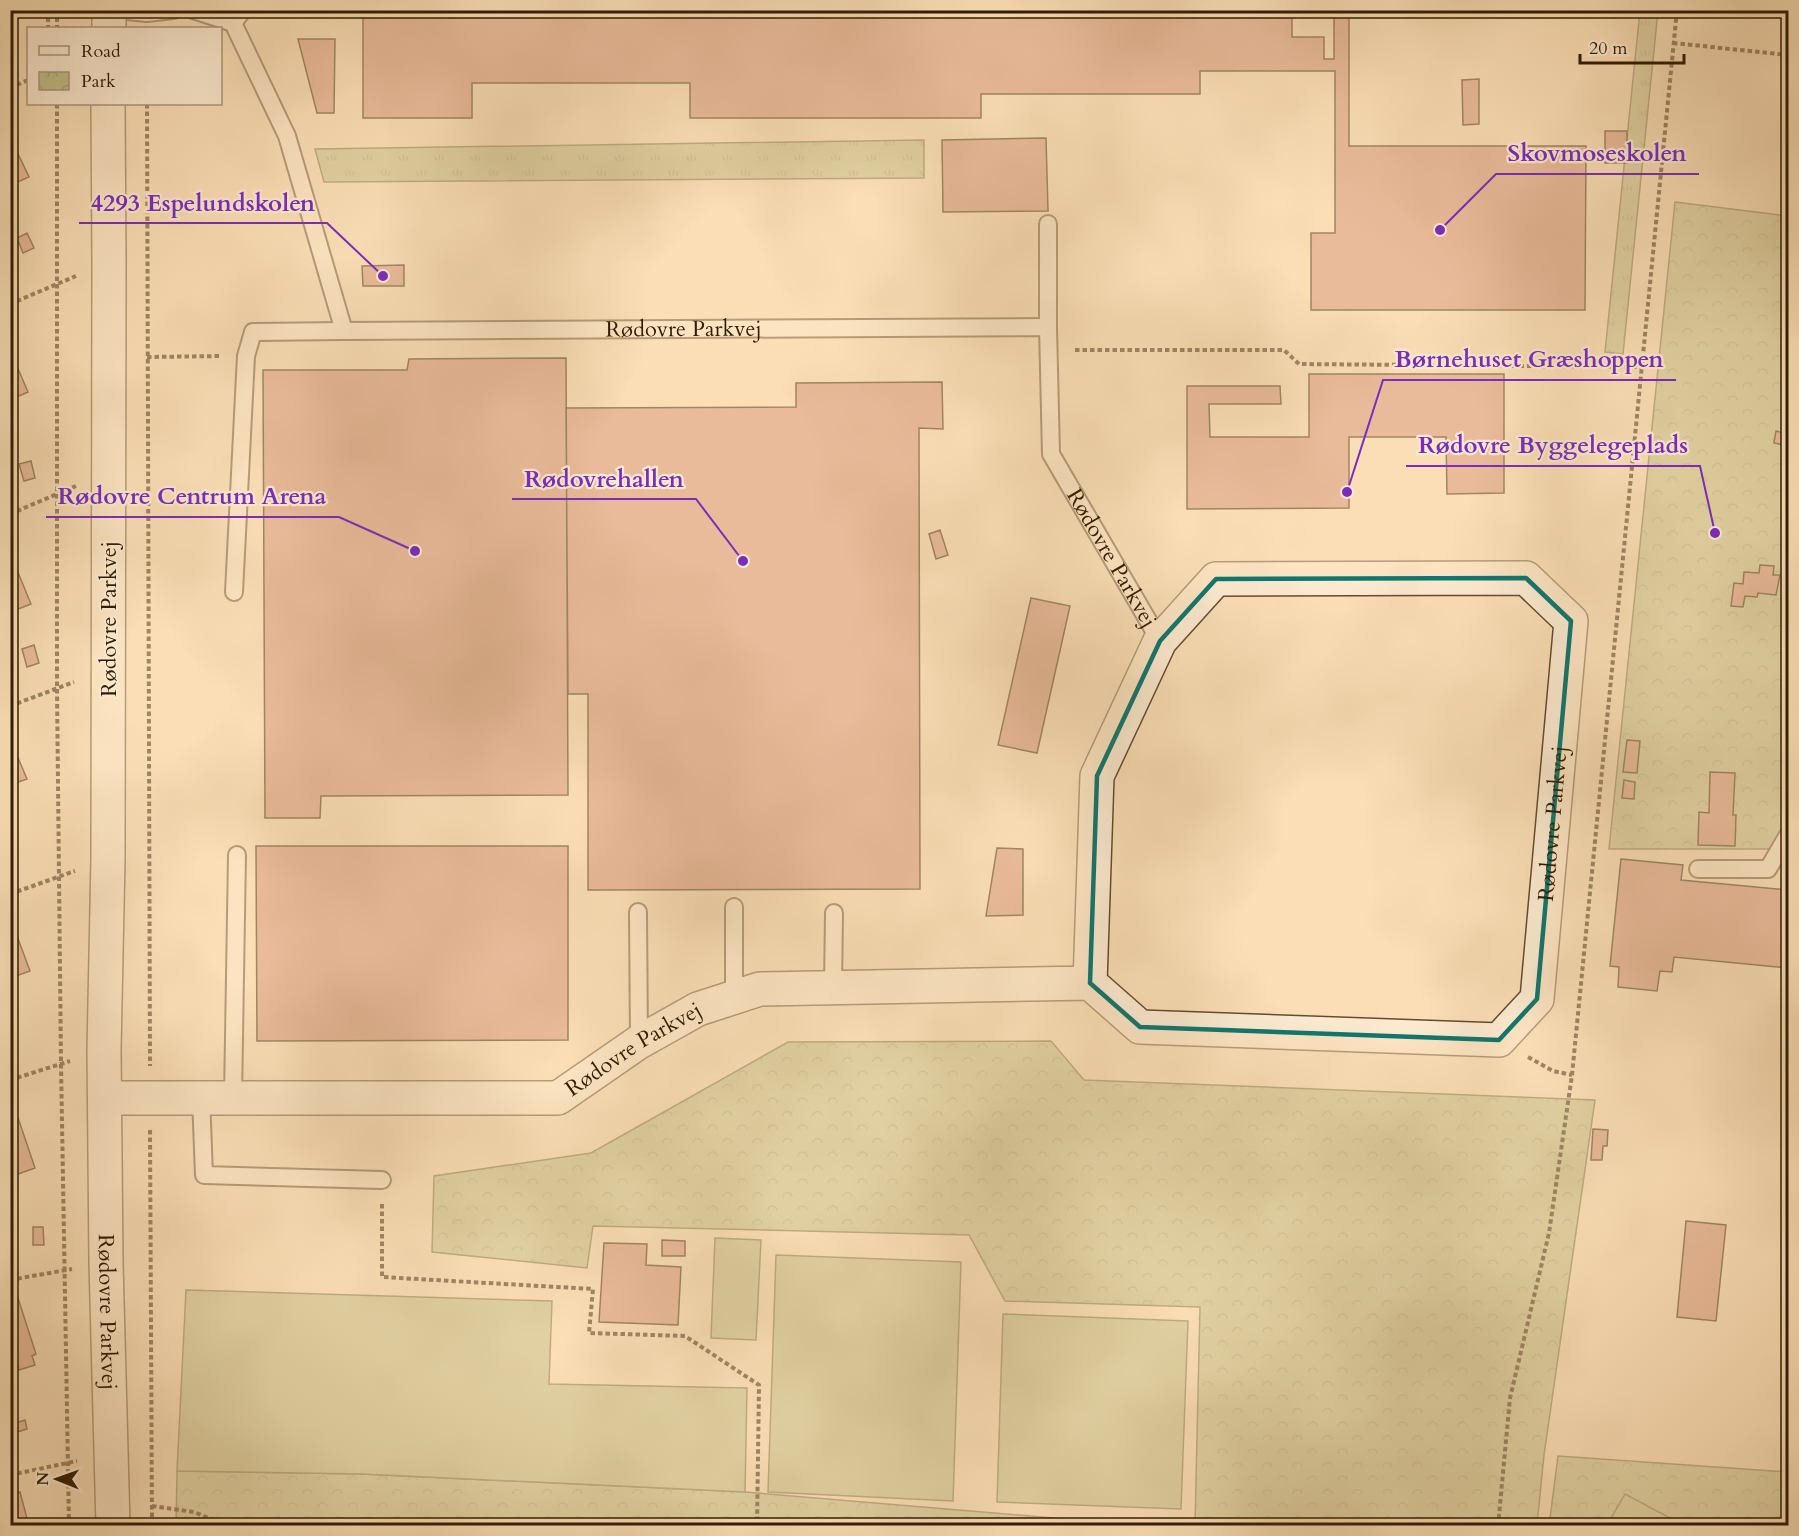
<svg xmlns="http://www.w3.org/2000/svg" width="1799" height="1536" font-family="Cardo,serif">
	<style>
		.grass { fill: url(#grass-tufts); stroke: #796e46; stroke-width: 1.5 }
		.park { fill: url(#park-crowns); stroke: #796e46; stroke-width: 1.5 }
		.garden { fill: #c2c08b; stroke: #796e46; stroke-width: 1.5 }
		.building { fill: #d69178; stroke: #301c01; stroke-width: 1.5 }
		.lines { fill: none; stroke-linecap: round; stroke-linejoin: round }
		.service-casing { stroke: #634c2e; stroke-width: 20 }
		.minor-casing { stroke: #634c2e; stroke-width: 36 }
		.tertiary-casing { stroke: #634c2e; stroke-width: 36 }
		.path { stroke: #301c01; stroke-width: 4; stroke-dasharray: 4.5 3; stroke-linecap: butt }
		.service { stroke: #fcead0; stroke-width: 16 }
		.minor { stroke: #fcead0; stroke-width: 33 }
		.tertiary { stroke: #fcead0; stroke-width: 33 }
		.marked { fill: none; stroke: #0f766e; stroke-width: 4.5; stroke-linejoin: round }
		.labels { text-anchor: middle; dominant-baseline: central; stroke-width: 4.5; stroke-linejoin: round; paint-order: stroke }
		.street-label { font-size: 22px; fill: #301c01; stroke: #fcead0 }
		.leader { fill: none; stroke: #7b2cbf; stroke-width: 2 }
		.callout-dot { fill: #7b2cbf; stroke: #fcead0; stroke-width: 2 }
		.callout-label { font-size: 24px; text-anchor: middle; font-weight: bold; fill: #7b2cbf; stroke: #fcead0; stroke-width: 4.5; stroke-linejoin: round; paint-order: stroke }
	</style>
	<defs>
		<pattern id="grass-tufts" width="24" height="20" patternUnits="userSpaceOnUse" patternTransform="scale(1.5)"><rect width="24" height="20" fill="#c2c08b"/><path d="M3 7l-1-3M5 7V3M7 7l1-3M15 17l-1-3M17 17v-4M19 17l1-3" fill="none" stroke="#a7a476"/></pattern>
		<pattern id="park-crowns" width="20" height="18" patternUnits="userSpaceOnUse" patternTransform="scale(1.5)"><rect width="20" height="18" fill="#c2c08b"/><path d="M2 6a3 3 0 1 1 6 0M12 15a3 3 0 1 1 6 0" fill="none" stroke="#a7a476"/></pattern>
	</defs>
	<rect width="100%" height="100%" fill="#fbdeb6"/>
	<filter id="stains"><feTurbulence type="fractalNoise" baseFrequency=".00333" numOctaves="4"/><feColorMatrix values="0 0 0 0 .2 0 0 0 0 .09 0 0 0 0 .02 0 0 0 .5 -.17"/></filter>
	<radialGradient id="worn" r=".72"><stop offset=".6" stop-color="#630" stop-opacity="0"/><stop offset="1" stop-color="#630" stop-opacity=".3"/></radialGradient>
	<path class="grass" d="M1640,11h18l-35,343 -18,-2z
		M924,140v38l-600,4 -9,-33z"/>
	<path class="park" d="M1675,202l113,14v633h-179z
		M1051,1041l33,39 511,20 -51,355 -7,70h-342l5,-218 -195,-6 -36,-66 -376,-9 -6,42 -155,-16 2,-76 157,-23 197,-111z
		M1558,1456l230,16v53l-239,1z
		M177,1471l185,3 383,18 392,33 -961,1z"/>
	<path class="garden" d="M715,1238l46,2 -5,100 -45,-2z
		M776,1255l185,7 -8,239 -185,-9z
		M186,1290l366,11 -3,83 198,4 -2,104 -383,-18 -185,-3z
		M1003,1314l185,7 -7,188 -184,-7z
		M1625,1494l58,31h-76z"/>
	<path class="building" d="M363,10h929v27h32v22h10v-49h15v136h237l-1,164h-274v-77h24v-162h-135v23h-219v24h-291v-35h-218v35h-109z
		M1740,10h48v7l-48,-5z
		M298,39h37l-1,74h-17z
		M1479,79v45l-16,1 -1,-45z
		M1605,131h22v32h-22z
		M10,137l19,40 -18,8h-1z
		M1046,138l2,73 -105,1 -1,-72z
		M27,233l7,15 -11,5 -6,-15z
		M404,265v21h-41l-1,-20z
		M10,350l18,42 -16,7 -2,-4z
		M566,358l2,437 -247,1 -1,22h-55l-2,-448h144l2,-11z
		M1309,374h195v119l-57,1 -1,-57h-97v71l-162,1v-123h93l1,18h-72l1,33h99z
		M942,382l1,47 -24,-1 1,461 -332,1v-196h-20l-2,-286 230,-1v-24z
		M1776,431l12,3v12l-14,-3z
		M31,461l4,17 -11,3 -5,-17z
		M940,530l8,25 -12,4 -7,-25z
		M10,553l21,51 -18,7 -3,-7z
		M1760,565l14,1 -1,9h7l-4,20 -18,-2 -1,4 -12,-1 -2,11 -12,-1 3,-23 9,1 1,-12 15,1z
		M1031,598l39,8 -33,147 -39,-8z
		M34,645l5,18 -12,4 -5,-18z
		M10,739l17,40 -17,6z
		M1627,740l13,1 -3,32 -14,-1z
		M1710,772l25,1 -2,42h3l-1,31 -37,-1 1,-33 10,1z
		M1624,780l11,2 -1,17 -12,-1z
		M256,846h312v194l-311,1z
		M997,848l26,1v66l-37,1z
		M1621,859l62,6 -2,15 107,10v78l-114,-11 -2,15 -12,-1 -3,20 -39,-4 1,-20 -9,-1z
		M10,917l20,54 -20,7z
		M11,1097l24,71 -17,6 -4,-12 -4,1z
		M1593,1129l15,1 -1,16h-4l-1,14h-11z
		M1686,1221l40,4 -10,96 -39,-4z
		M33,1227h10l1,18h-11z
		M662,1240l23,1v15h-23z
		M604,1243l43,1 -1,21 35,2 -3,58 -79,-3z
		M17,1295l19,59 -4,2 3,9 -16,5 -3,-11 -6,1v-63z
		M25,1420l2,9 -13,4 -2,-9z
		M20,1492l9,34h-19v-31z"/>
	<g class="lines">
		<g class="service-casing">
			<g id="service">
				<path d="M117,10l30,3 26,-3"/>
				<path id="s1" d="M193,10l40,13 54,113 57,195 704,-4 3,127 109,187"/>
				<path d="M233,23l10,-13"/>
				<path d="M1048,327v-103"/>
				<path d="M234,592l12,-236 7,-24 91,-1"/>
				<path d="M1698,869h70l20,-34"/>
				<path d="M734,907v90"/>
				<path d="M638,912l1,130"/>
				<path d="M833,988l1,-75"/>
				<path d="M201,1097l3,78 178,5"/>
				<path d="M233,1098l4,-243"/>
			</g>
		</g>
		<g class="minor-casing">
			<g id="minor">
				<path id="s2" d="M105,1098h453l81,-56 59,-33 62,-20 330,-6 50,44 359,13 38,-41 34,-378 -45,-43 -310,1 -56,62 -63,135 -7,207"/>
			</g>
		</g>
		<g class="tertiary-casing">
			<g id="tertiary">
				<path d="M109,28v-18"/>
				<path id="s3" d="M108,104l1,158 -1,597 -4,191 2,213 7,263"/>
			</g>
		</g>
		<path class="path" d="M48,10v18
			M57,10v18
			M1673,43l115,12
			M10,88l18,-8
			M57,104v585l4,375 8,462
			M147,104l3,962
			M10,304l66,-28
			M1075,350h209l15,14 342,3
			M147,357l74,-1
			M10,514l66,-28
			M10,706l64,-24
			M10,894l65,-23
			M1528,1057l25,14 19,4
			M10,1080l60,-19
			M150,1130l2,396
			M382,1204v73l211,12 -4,44 96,3 74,49 -2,141
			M10,1280l62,-11
			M10,1475l67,-14
			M152,1506l42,6 34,14
			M1498,1526l12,-128 39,-165 23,-158 105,-1065"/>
		<use href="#service" class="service"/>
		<use href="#minor" class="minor"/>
		<use href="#tertiary" class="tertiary"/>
	</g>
	<path d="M0 0H1799V1536H0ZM1526,578l45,43 -34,378 -38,41 -359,-13 -50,-44 7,-207 63,-135 56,-62z" fill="#fbdeb6" fill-opacity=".55" fill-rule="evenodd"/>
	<path class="marked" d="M1526,578l45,43 -34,378 -38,41 -359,-13 -50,-44 7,-207 63,-135 56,-62z"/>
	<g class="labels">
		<g class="street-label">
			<text stroke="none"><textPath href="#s1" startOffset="710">Rødovre Parkvej</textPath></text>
			<text stroke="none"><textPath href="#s1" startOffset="1322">Rødovre Parkvej</textPath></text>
			<text transform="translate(109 619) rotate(-90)">Rødovre Parkvej</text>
			<text stroke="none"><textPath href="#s2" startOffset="1672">Rødovre Parkvej</textPath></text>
			<text stroke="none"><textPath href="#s2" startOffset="543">Rødovre Parkvej</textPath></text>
			<text stroke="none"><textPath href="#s3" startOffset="1208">Rødovre Parkvej</textPath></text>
		</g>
	</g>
	<path class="leader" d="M1440 230L1496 174H1699M383 276L327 223H79M1347 492L1383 380H1676M1715 533L1700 466H1406M743 561L696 499H512M415 551L339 517H46"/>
	<g class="callout-dot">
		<circle cx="1440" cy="230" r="6"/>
		<circle cx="383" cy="276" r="6"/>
		<circle cx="1347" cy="492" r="6"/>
		<circle cx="1715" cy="533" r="6"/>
		<circle cx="743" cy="561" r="6"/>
		<circle cx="415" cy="551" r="6"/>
	</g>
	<g class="callout-label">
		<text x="1597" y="161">Skovmoseskolen</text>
		<text x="203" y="211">4293 Espelundskolen</text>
		<text x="1529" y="367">Børnehuset Græshoppen</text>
		<text x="1553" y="453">Rødovre Byggelegeplads</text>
		<text x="604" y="487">Rødovrehallen</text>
		<text x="192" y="504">Rødovre Centrum Arena</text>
	</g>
	<rect width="1799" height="1536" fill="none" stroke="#fbdeb6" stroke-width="36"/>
	<rect x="12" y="12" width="1775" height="1512" fill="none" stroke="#301c01" stroke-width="3"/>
	<rect x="18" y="18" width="1763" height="1500" fill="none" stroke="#301c01" stroke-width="1.5"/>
	<rect x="27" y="27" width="195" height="78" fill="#fcead0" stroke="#aa987d" stroke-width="1.5"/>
	<rect x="39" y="46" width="30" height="9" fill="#fcead0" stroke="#aa987d" stroke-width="1.5"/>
	<text x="81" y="57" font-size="18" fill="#301c01">Road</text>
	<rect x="39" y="72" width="30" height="18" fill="url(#park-crowns)" stroke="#aa987d" stroke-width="1.5"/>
	<text x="81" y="87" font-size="18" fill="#301c01">Park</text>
	<g transform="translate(57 1479) rotate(271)" stroke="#fcead0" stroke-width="4.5" paint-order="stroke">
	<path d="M0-4.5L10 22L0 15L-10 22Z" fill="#301c01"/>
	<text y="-9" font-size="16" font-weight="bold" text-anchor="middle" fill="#301c01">N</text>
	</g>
	<path d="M1580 54v9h104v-9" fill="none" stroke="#301c01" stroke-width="3"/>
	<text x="1589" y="54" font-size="18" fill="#301c01" stroke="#fcead0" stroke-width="4.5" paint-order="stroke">20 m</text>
	<rect width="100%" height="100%" filter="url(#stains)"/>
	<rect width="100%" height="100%" fill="url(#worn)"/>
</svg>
